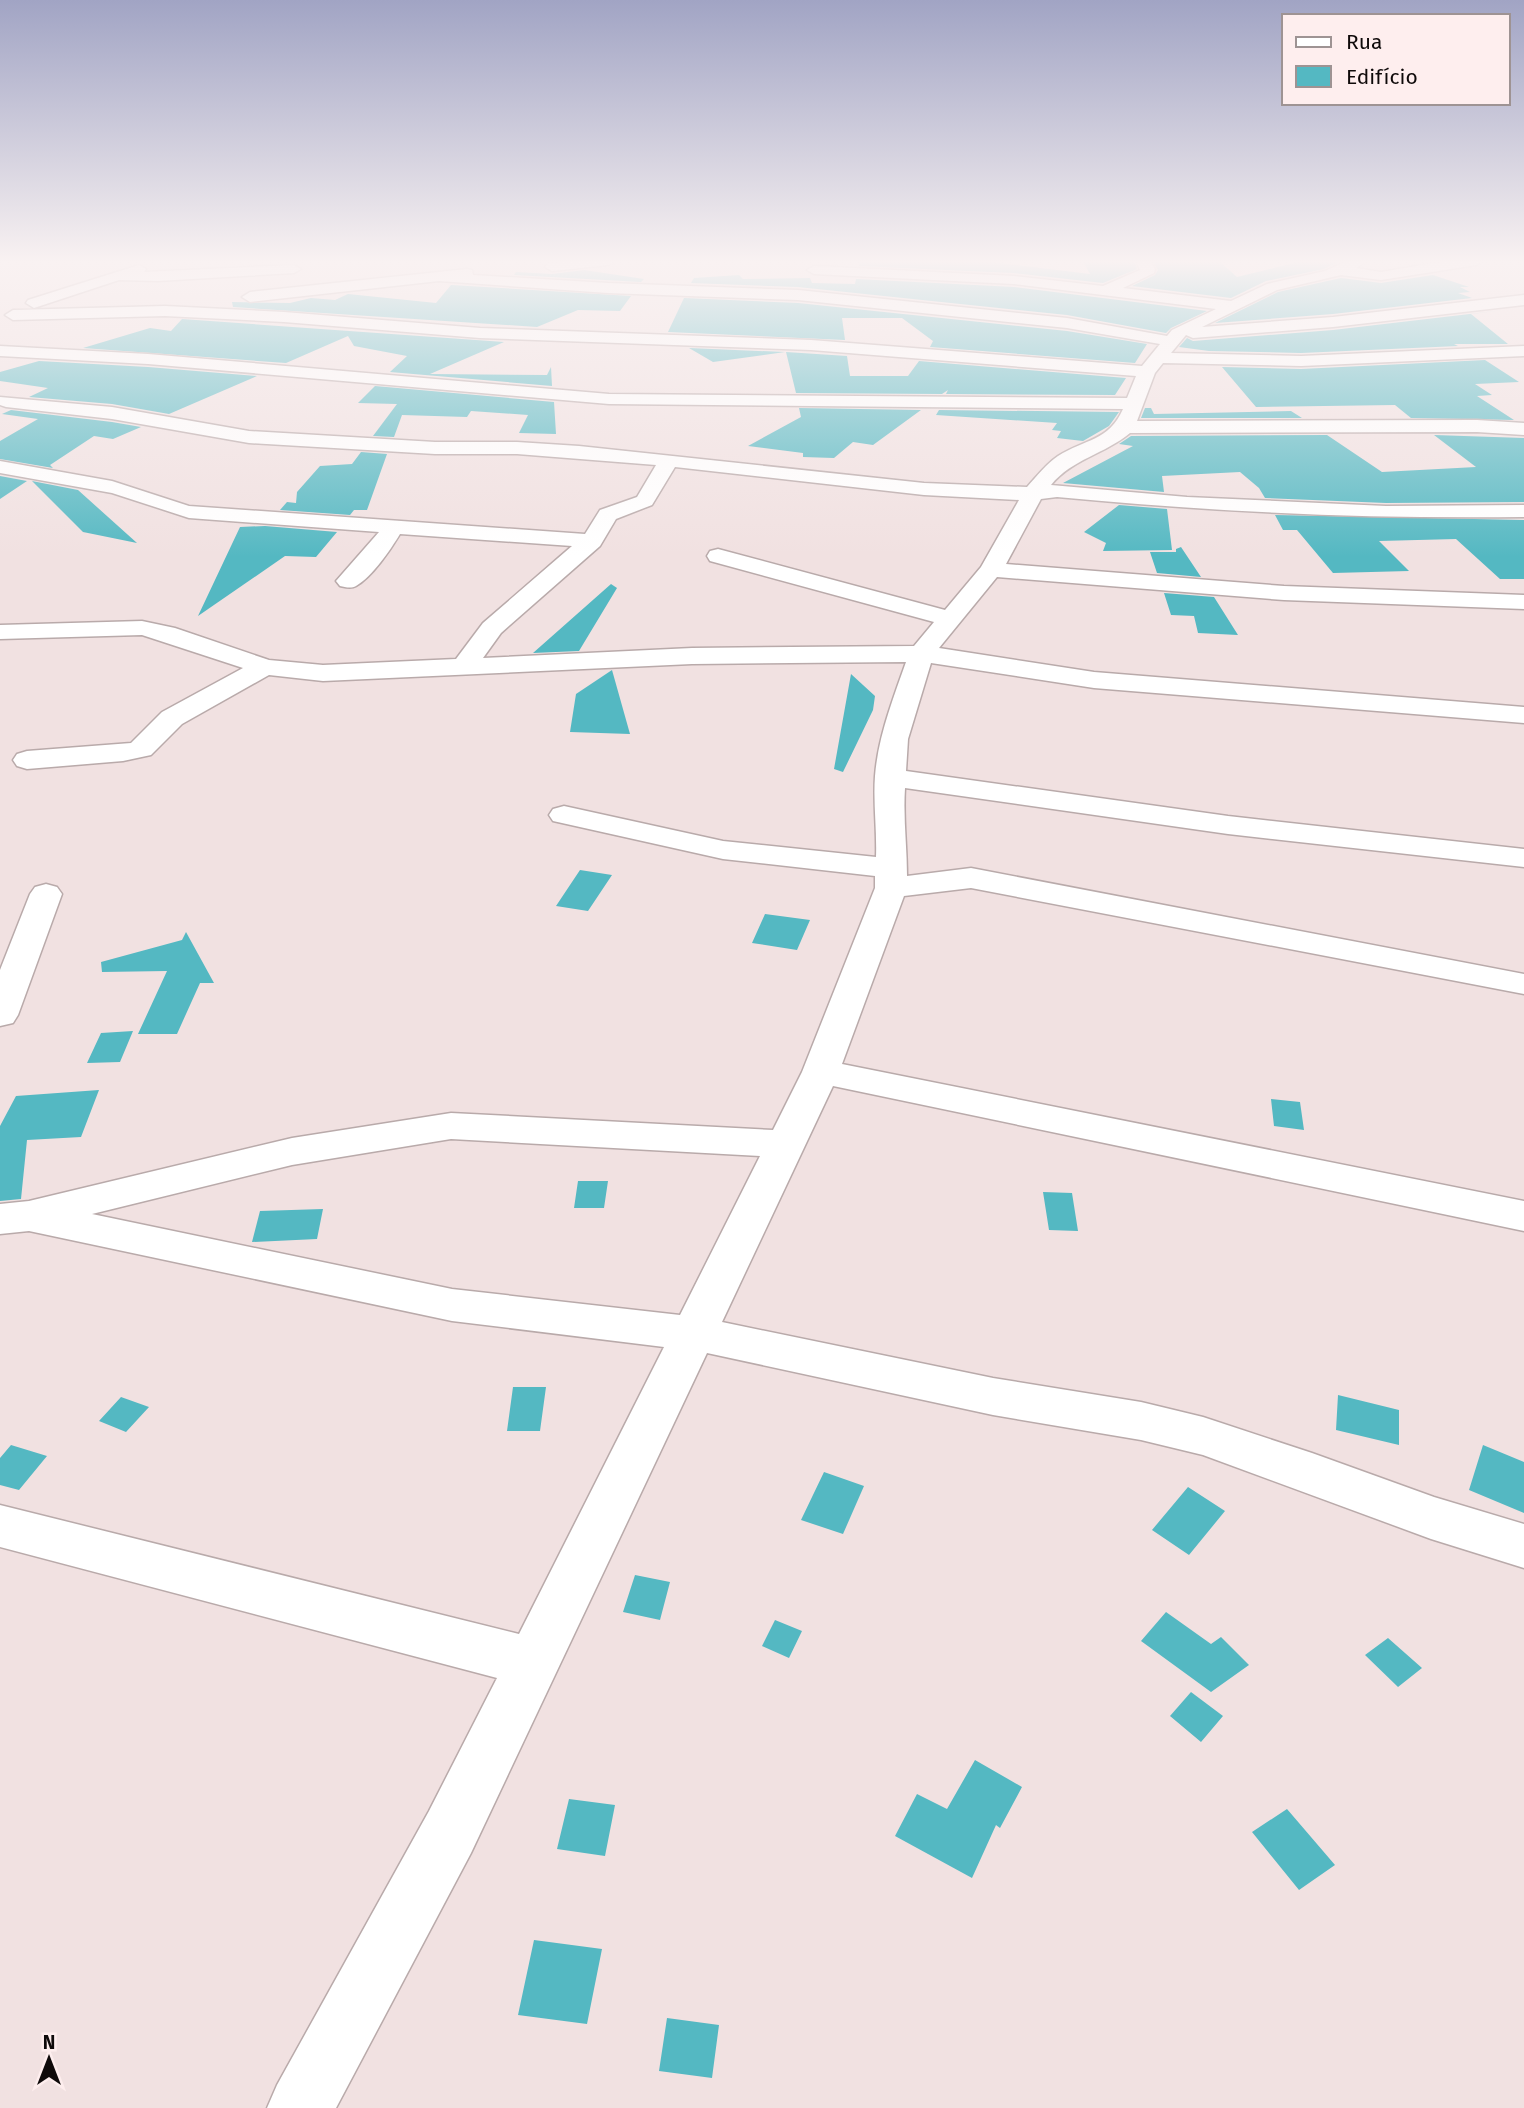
<svg xmlns="http://www.w3.org/2000/svg" width="1524" height="2108" font-family="'Fira Sans',sans-serif">
	<style>
		.building { fill: #54b8c2 }
		.lines { fill: none; stroke-linecap: round; stroke-linejoin: round }
		.minor-casing { stroke: #b9aaaa; stroke-width: 3 }
		.minor { fill: #fff; fill-rule: evenodd }
	</style>
	<rect width="100%" height="100%" fill="#f1e1e1"/>
	<path class="building" d="M860,261h123l107,13 -7,-13h51l3,8 -34,14 -89,-10 -155,-7z
		M1153,261h66l18,16 65,-16h38l-16,8 -58,12 -35,17 -99,-12 23,-11 3,-5z
		M584,270l60,9 -3,3 -127,-7 2,-3 36,2z
		M739,275l4,4 67,-1 2,5 43,1 1,-5 158,8 193,24 -36,17 -5,5 -99,-18 -269,-28 -107,-4 3,-5z
		M1433,275l36,12h-9l10,5 -12,1 14,5 -139,16 -118,9 63,-31 63,-14 40,5z
		M451,285l180,11 -11,15 -42,-1 -41,17 -304,-20 -1,-5 58,1 21,-5 24,2 13,-6 88,9z
		M684,298l114,5 269,28 80,13 -12,19 -205,-16 3,-6 -31,-23h-60l3,22 -177,-8z
		M1504,310l-33,4 37,30h-54l4,2 -157,7 -92,-2 -30,-4 8,-9 6,3 140,-11z
		M182,319l322,23 -74,32 117,1 4,-8 1,19 -162,-14 17,-16 -53,-10 -6,-10 -62,27 -203,-15 67,-20 21,3z
		M689,348l96,4 -72,10z
		M786,352l61,4 3,20h58l11,-15 207,17 -11,17 -169,-1 2,-4 -6,4 -146,-1z
		M1485,360l34,22 -44,2 17,11 -15,1 37,24 -103,-2 -16,-13 -139,2 -34,-40 79,2z
		M39,361l109,6 109,9 -88,38 -57,-10 -83,-7 19,-9 -48,-7v-9z
		M375,386l179,16 2,32 -37,-1 9,-18 -57,-4 -4,6 -65,-2 -8,22 -21,-1 24,-32 -39,-1z
		M799,408l122,2 -48,35 -20,-3 -19,16 -31,-1v-4l-55,-7 53,-29z
		M1145,408h6l3,6 137,-3 11,7h-161z
		M11,410l101,12 29,5 -28,12 -19,-3 -44,29 3,3 -53,-9v-18l38,-22 -36,-5z
		M939,410l180,2 -10,14 -26,15 -26,-3 4,-7 -9,-1 5,-7 -121,-8z
		M1327,435l55,37 94,-5 -42,-32 90,3v64l-138,1 -121,-5 -6,-10 -19,-16 -78,4 2,16 -101,-9 70,-37 -14,-2 12,-8z
		M361,452l26,2 -20,56h-13l-4,5 -70,-5 7,-8 9,1 1,-11 23,-26 32,-2z
		M0,476l27,5 -27,18z
		M32,481l46,9 59,53 -54,-11z
		M1119,505l48,4 5,41 -69,1 3,-8 -22,-11z
		M1275,515l249,5v59h-24l-44,-40 -77,2 30,30 -76,2 -36,-43h-14z
		M240,527l25,-1 72,6 -21,25 -31,-1 -87,60z
		M1181,547l20,30 -44,-4 -7,-21h26v-3z
		M611,584l6,4 -38,63 -46,2z
		M1164,593l50,4 24,38 -40,-2 -4,-17 -23,-1z
		M612,670l18,64 -60,-2 6,-38z
		M851,674l24,22 -2,14 -30,62 -9,-3z
		M580,870l32,5 -24,36 -32,-5z
		M765,914l45,6 -13,30 -45,-7z
		M186,932l28,51h-14l-23,51h-39l29,-63 -65,1 -1,-10 81,-22z
		M133,1031l-13,31 -33,1 14,-30z
		M99,1090l-18,47 -54,3 -6,59 -21,2v-75l16,-30z
		M1271,1099l29,3 4,28 -30,-4z
		M578,1181h30l-4,27h-30z
		M1043,1192l29,1 6,38 -29,-1z
		M323,1209l-6,30 -65,3 8,-31z
		M513,1387h33l-6,44h-33z
		M1338,1395l61,15v35l-63,-15z
		M121,1397l28,10 -23,25 -27,-11z
		M11,1445l36,11 -28,34 -19,-5v-27z
		M1483,1445l41,17v51l-55,-23z
		M824,1472l40,14 -21,48 -42,-14z
		M1188,1487l37,24 -36,44 -37,-25z
		M635,1575l35,7 -10,38 -37,-8z
		M1166,1612l45,32 10,-7 28,28 -38,27 -70,-51z
		M775,1620l27,11 -13,27 -27,-12z
		M1388,1638l34,30 -24,19 -33,-32z
		M1191,1692l32,24 -22,26 -31,-26z
		M975,1760l47,27 -22,41 -4,-3 -24,53 -77,-42 22,-42 30,15z
		M569,1799l46,6 -10,51 -48,-7z
		M1287,1809l48,56 -36,25 -47,-58z
		M534,1940l68,9 -15,75 -69,-9z
		M667,2018l52,7 -7,53 -53,-7z"/>
	<g class="lines">
		<g class="minor-casing">
			<path id="minor" d="M564,261h51l-7,4 -56,6 -7,-4 2,-3z
				M1136,261h14l5,8 -1,4 -31,15 108,13 36,-17 58,-13 22,-10h20l-11,7 25,4 65,-11h37l-7,4 -95,15 -40,-5 -64,15 -75,37 131,-10 191,-22v10l-191,22 -140,11 -7,-3 -15,18 130,3 223,-10v10l-223,10 -138,-3 -8,10 -18,48 340,-1 47,3v12l-47,-3 -347,1c-25,21 -58,26 -79,52l136,12 199,9 138,-1v12c-156,2 -311,-5 -467,-20l-16,2 -35,65 278,22 240,9v14l-240,-9 -287,-23 -58,71 155,24 430,35v16l-430,-35 -163,-25 -23,76 -2,32 322,45 296,33v18l-296,-33 -323,-46c-2,30 2,58 2,88l64,-8 553,106v20l-553,-106 -67,8 -62,168 682,137v30l-691,-145 -111,236 271,56 148,24 62,15 109,36 122,44 90,27v44l-93,-29 -228,-84 -62,-15 -148,-25 -286,-62 -236,500 -135,255h-69l10,-23 152,-274 68,-133 -497,-131v-42l519,129 145,-287 -212,-26 -423,-90 -29,3v-30l29,-3 263,-63 159,-25 322,17 29,-58 73,-184v-12l-152,-17 -170,-38 -4,-6 4,-6 11,-3 159,35 153,16c1,-27 -3,-55 -1,-81 3,-39 18,-77 31,-114l-214,2 -369,17 -54,-6 -87,49 -31,31 -28,6 -96,8 -10,-3 -4,-6 4,-6 10,-3 104,-8 31,-31 81,-44 -101,-33 -142,4v-14l142,-4 33,7 94,32 54,5 133,-6 27,-36 89,-77 -172,-12c-9,15 -28,43 -44,52 -5,3 -11,1 -16,0l-4,-5 43,-49 -190,-14 -77,-25 -112,-20v-12l112,20 77,25 396,28 15,-24 37,-13 19,-32 -139,-11h-82l-186,-11 -137,-24 -106,-12 -6,-2v-8l112,10 137,24 186,11h82l62,4 345,37 103,4c10,-11 19,-23 31,-31 27,-17 51,-15 65,-47l-514,-5 -461,-40 -148,-8v-10l148,8 461,40 518,4 9,-22 -325,-26 -331,-12 -196,-16 -119,-6 -152,4 -8,-5 8,-5 152,-4 119,6 196,16 331,12 331,26 18,-22 -93,-16 -269,-28 -190,-7 -169,-12 -189,21 -8,-5 8,-5 217,-23 5,1 1,5 135,8 190,7 269,28 100,18 5,-6 44,-21 -202,-25 -200,-10 -7,-4 7,-4 200,10 89,10 37,-16zM675,467l249,28 95,5 -38,67 -36,43 -227,-61 -8,2 -3,5 3,5 224,61 -20,24 -222,2 -209,10 18,-25 99,-87 16,-27 36,-14zM451,1139l309,17 -80,159 -228,-26 -360,-75 200,-49z
				M139,265l7,4 -2,3 150,-7 7,4 -7,4 -136,8 -39,-1 -85,28 -8,-5 2,-3z
				M46,884l11,3 5,7 -44,121 -5,8 -13,3v-56l30,-76 5,-7z"/>
		</g>
		<use href="#minor" class="minor"/>
	</g>
	<linearGradient id="sky" x2="0" y2="1"><stop stop-color="#a1a4c4"/><stop offset="0.47" stop-color="#f9f2f2"/><stop offset="1" stop-color="#f9f2f2" stop-opacity="0"/></linearGradient>
	<rect width="1524" height="557" fill="url(#sky)"/>
	<rect x="1282" y="14" width="228" height="91" fill="#feeeee" stroke="#9e9393" stroke-width="2"/>
	<rect x="1296" y="37" width="35" height="10" fill="#ffffff" stroke="#9e9393" stroke-width="2"/>
	<text x="1346" y="49" font-size="21" fill="#0f0a0a">Rua</text>
	<rect x="1296" y="66" width="35" height="21" fill="#54b8c2" stroke="#9e9393" stroke-width="2"/>
	<text x="1346" y="84" font-size="21" fill="#0f0a0a">Edifício</text>
	<g transform="translate(49 2059)" stroke="#feeeee" stroke-width="5" paint-order="stroke">
	<path d="M0-5L12 26L0 18L-12 26Z" fill="#0f0a0a"/>
	<text y="-10" font-size="19" font-weight="bold" text-anchor="middle" fill="#0f0a0a">N</text>
	</g>
</svg>
